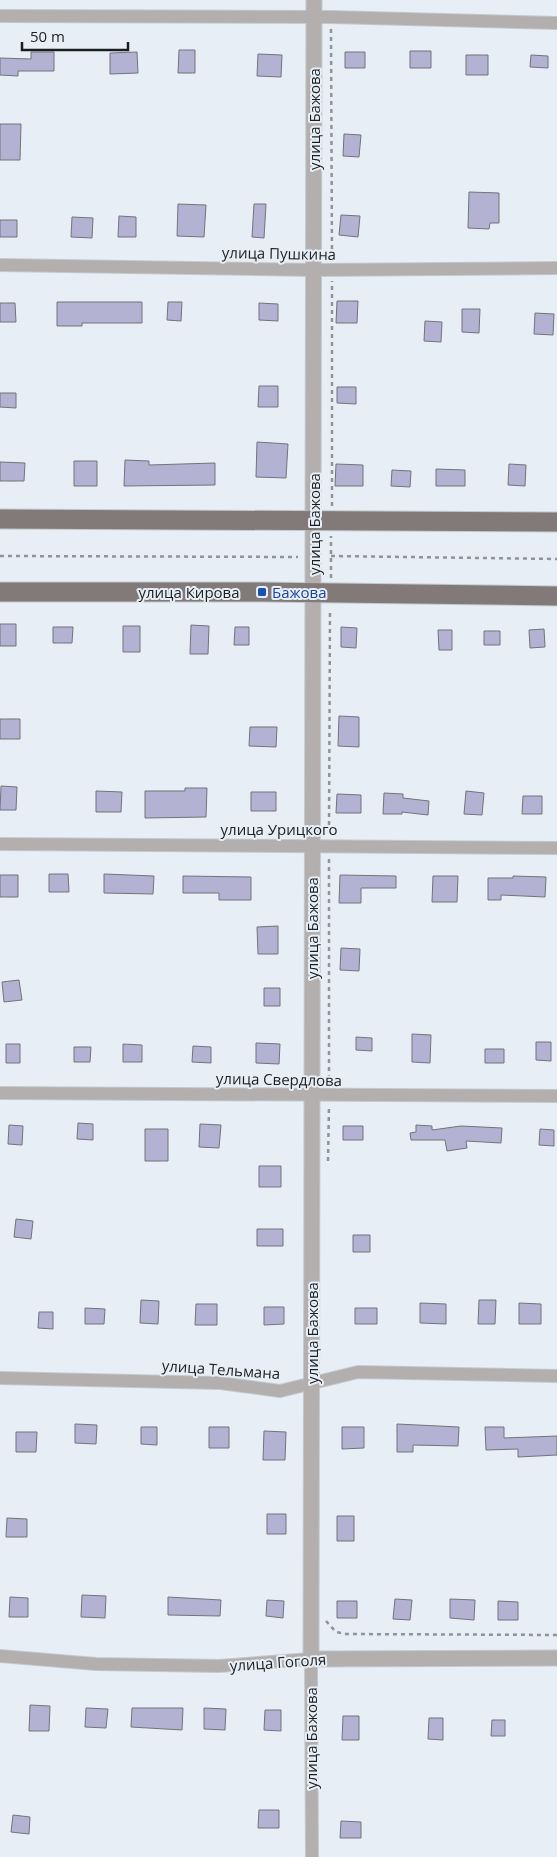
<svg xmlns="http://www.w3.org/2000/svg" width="557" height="1857" font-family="'Open Sans',sans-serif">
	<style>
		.building { fill: #b4b2d3; stroke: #73737a }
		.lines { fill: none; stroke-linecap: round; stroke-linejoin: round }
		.minor-casing { stroke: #c2c9cf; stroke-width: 14 }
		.tertiary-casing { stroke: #c2c9cf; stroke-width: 17 }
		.primary-casing { stroke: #c2c9cf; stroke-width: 21 }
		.path { stroke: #8f9499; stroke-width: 2.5; stroke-dasharray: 4 4; stroke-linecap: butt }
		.minor { stroke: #b3afae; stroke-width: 12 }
		.tertiary { stroke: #b3afae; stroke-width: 15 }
		.primary { stroke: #827a78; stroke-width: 19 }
		.transit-dot { fill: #1a4fb4; stroke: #e7eef5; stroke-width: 2 }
		.labels { text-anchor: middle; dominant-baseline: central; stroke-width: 4; stroke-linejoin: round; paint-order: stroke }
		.street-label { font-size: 15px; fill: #1b1e20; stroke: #e7eef5 }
		.transit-label { font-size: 15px; fill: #164399; stroke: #e7eef5; text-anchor: start }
	</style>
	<rect width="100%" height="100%" fill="#e7eef5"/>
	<path class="building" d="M179,50h16v23h-17z
		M410,51h21v17h-21z
		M31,52h23v19h-36v5l-18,-1v-17l31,1z
		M137,52l1,21 -28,1v-21z
		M345,52h20v16h-20z
		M258,54l24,1 -1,22 -24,-1z
		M466,55h22v20h-22z
		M531,55l17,1v12l-18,-1z
		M0,124h21l-1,36h-20z
		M344,134l17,1 -2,22 -16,-1z
		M469,192l30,1v30h-9l-1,6 -21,-1z
		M178,204l28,1 -2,32 -27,-1z
		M254,204h12l-2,34 -12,-1z
		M341,215l19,1 -2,21 -19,-2z
		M119,216l17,1v20h-18z
		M72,217l21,1 -1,20 -21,-1z
		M0,220h17v17h-17z
		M337,301h21l-1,22h-21z
		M57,302h85v21h-60v3h-25z
		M168,302h14l-1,19 -14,-1z
		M0,303h15l1,19h-16z
		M259,303l19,1v17l-19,-1z
		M462,309h18l-1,24 -17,-1z
		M535,313l19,1 -1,21 -19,-1z
		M425,321l17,1 -1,20 -17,-1z
		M259,386h19v21h-20z
		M337,387h19v17l-19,-1z
		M0,393h16v15l-16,-1z
		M257,442l31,2 -2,34 -30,-1z
		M125,460l24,1v4l66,-2v22l-91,1z
		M74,461h23v25h-23z
		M0,462l25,1 -1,18h-24z
		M336,464l27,1v21h-28z
		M509,464l17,1 -1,21 -17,-1z
		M436,469l29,1v16h-29z
		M392,470l19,1 -1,16 -19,-1z
		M0,624h16v22h-16z
		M191,625l18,1 -1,28h-18z
		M123,626h17v26h-17z
		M53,627h20l-1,16h-19z
		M235,627h14v18h-15z
		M341,627l16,1 -1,20 -15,-1z
		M544,629l1,18 -15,1 -1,-18z
		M438,630h14v20h-13z
		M484,631h16v14h-16z
		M339,716l20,1v30l-21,-1z
		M0,719h20v20h-20z
		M250,727h27l-1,20 -27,-1z
		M1,786l16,1 -1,23h-16z
		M185,788h22l-1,29 -61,1v-27h40z
		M96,791l26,1 -1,20h-25z
		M466,791l18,2 -2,22 -18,-1z
		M251,792h25v19h-25z
		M384,793l19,1v4l26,3 -1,14 -26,-3v2h-19z
		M337,794l24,1v18h-25z
		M523,796h19v18h-20z
		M49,874h19l1,18h-20z
		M104,874l50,2 -1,18 -49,-1z
		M0,875h18v22h-18z
		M340,875l56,1v12h-35v15h-22z
		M183,876l68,1v23h-32v-7h-36z
		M433,876h25l-1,26h-25z
		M513,876l33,1 -1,20 -44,-2v5h-13v-22h25z
		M278,926v28h-20l-1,-27z
		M341,948l19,1 -1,22 -19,-1z
		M19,980l3,20 -18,2 -2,-20z
		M264,988h16v18h-16z
		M412,1034l19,1 -1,28 -18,-1z
		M356,1037l16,1v13l-16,-1z
		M536,1042h15v19l-15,-1z
		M256,1043l24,1 -1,20 -23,-1z
		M6,1044h14v19h-14z
		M123,1044l19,1v17h-19z
		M193,1046l18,1v16l-19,-1z
		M74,1047h17l-1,15h-16z
		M485,1049h19v14h-19z
		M78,1123l15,1v16l-16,-1z
		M200,1124l21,1 -2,23 -20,-1z
		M9,1125l14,1 -1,19 -14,-1z
		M416,1125l16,1v4l29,-4 41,2 -1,15 -35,-2 1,7 -20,3 -2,-11h-34l-1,-7 6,-1z
		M343,1126h20v14h-20z
		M145,1129h23v32h-23z
		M540,1129l14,1v16l-15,-1z
		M259,1166h22v21h-22z
		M16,1219l17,2 -2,18 -17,-2z
		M257,1229h26v17h-26z
		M353,1235h17v17h-17z
		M141,1300l18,1 -1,23 -18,-1z
		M479,1300h17l-1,24h-17z
		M420,1303l26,1v20l-26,-1z
		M519,1303l22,1v20h-22z
		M196,1304h21v21h-22z
		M264,1307h20v17l-20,1z
		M85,1308l20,1 -1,15h-19z
		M355,1308h22v16h-22z
		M39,1312h14v17l-15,-1z
		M75,1424l22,1 -1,19 -21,-1z
		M397,1424l62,3 -1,19 -45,-1v7h-16z
		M141,1427h16v18l-16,-1z
		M209,1427h20v21h-20z
		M342,1427h22v21l-22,1z
		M485,1427h19v11l53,-2v19l-39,2v-8l-32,1z
		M264,1431l22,1 -1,28h-22z
		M16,1432h21l-1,20h-20z
		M267,1514h19v20h-19z
		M337,1516h17v25h-17z
		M7,1518l20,1v18h-21z
		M82,1595l24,1 -1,22 -24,-1z
		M10,1597l18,1v19h-19z
		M168,1597l53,3 -1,16 -52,-1z
		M395,1599l17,1 -2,20 -17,-1z
		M450,1599l25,1 -1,20 -24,-2z
		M267,1600l17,1 -1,17 -17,-2z
		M337,1601h20v17h-20z
		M498,1601l20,1v18h-20z
		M30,1705l20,1 -1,25h-20z
		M86,1708l22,1 -2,19 -21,-1z
		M132,1708h51l-1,22 -51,-3z
		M204,1708l22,1 -1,21 -21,-1z
		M265,1710h16v21l-17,-1z
		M343,1716h16v24h-17z
		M429,1718h14v22l-15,-1z
		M492,1720h13v16h-14z
		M259,1810h20v18h-21z
		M13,1815l17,2 -1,17 -18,-2z
		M341,1821l20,1v16h-21z"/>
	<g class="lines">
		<g class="minor-casing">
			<path id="minor" d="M0,16l331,1 226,6
				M0,265l315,5 242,-2
				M0,844l557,4
				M0,1093l557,3
				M0,1378l220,5 60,8 78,-19 199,4
				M0,1656l96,8 123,2 92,-7 1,198"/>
		</g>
		<g class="tertiary-casing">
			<path id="tertiary" d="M314,0l-3,1659 246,-1"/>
		</g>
		<g class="primary-casing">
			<path id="primary" d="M0,519l557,3
				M0,592h262l295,4"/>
		</g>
		<path class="path" d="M331,29l1,229
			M332,506v-225
			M0,556l298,1
			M331,556l226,3
			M331,578v-42
			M329,833l1,-224
			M329,859v224
			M328,1161l1,-55
			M326,1621l10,11 10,2 211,1"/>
		<use href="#minor" class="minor"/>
		<use href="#tertiary" class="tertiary"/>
		<use href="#primary" class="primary"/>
	</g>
	<rect class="transit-dot" x="257" y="587" width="10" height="10" rx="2.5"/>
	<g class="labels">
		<g class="street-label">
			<text transform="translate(314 119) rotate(-90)">улица Бажова</text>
			<text transform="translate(279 253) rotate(1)">улица Пушкина</text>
			<text transform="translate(314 524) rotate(-90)">улица Бажова</text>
			<text x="189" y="592">улица Кирова</text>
			<text x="279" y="829">улица Урицкого</text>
			<text transform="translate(312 928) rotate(-90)">улица Бажова</text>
			<text transform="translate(279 1079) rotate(1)">улица Свердлова</text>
			<text transform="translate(312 1333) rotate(-90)">улица Бажова</text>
			<text transform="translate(221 1369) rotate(4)">улица Тельмана</text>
			<text transform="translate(278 1662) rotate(-4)">улица Гоголя</text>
			<text transform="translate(311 1738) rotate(-90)">улица Бажова</text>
		</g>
		<g class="transit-label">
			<text x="272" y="592">Бажова</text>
		</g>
	</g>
	<path d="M22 42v8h106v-8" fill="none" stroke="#1b1e20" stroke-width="2.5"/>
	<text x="30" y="42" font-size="15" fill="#1b1e20" stroke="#e7eef5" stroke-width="4" paint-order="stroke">50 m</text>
</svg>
